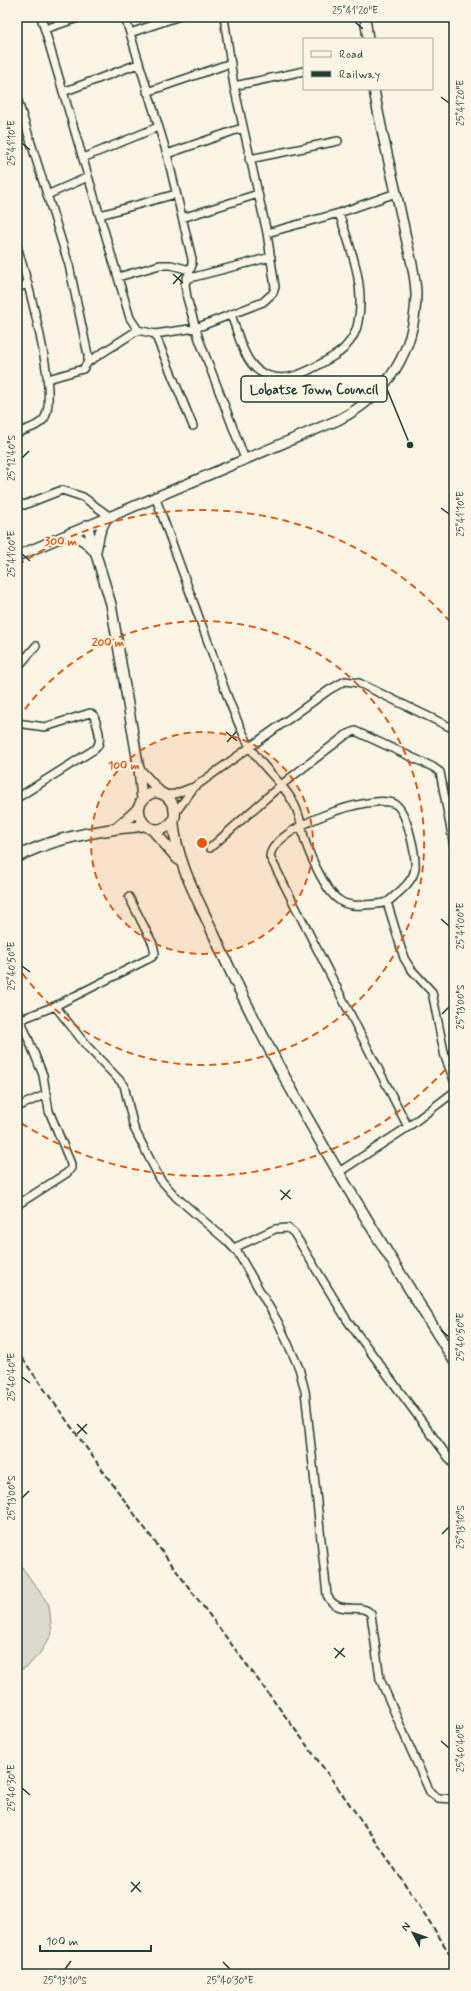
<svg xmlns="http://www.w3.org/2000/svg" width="471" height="1991" font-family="Mynerve,sans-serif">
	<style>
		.pitch { fill: #dcdacc; stroke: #7e8c80 }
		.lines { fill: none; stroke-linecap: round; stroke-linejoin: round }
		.minor-casing { stroke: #1f3d34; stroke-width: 10 }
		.tertiary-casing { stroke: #1f3d34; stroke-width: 12 }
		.secondary-casing { stroke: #1f3d34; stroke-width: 13 }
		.minor { stroke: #fcf5e5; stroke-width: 7 }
		.tertiary { stroke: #fcf5e5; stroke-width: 9 }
		.secondary { stroke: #fcf5e5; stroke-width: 10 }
		.rail { stroke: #1f3d34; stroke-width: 2; stroke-dasharray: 6 3; stroke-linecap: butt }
		.ticks { fill: none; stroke: #1f3d34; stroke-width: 1.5 }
		.ring { fill: none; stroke: #e8590c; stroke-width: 2; stroke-dasharray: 7 5 }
		.centre { fill: #e8590c; stroke: #fcf5e5; stroke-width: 2 }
		.ring-label { font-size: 12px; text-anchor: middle; font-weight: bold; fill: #e8590c; stroke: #fcf5e5; stroke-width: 4; stroke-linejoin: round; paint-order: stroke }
		.leader { fill: none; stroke: #1f3d34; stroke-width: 1.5 }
		.callout-dot { fill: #1f3d34; stroke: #fcf5e5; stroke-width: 1.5 }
		.callout { fill: #fcf5e5; stroke: #1f3d34; stroke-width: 1.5 }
		.callout-label { font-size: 14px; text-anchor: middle; font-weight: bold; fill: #1f3d34 }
		.neatline { fill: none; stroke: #1f3d34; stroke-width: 1.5 }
		.ticks-label { font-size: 10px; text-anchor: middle; fill: #1f3d34 }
	</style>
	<rect width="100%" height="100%" fill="#fcf5e5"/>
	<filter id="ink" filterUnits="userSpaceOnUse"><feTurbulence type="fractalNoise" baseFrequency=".025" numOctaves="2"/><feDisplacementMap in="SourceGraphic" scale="8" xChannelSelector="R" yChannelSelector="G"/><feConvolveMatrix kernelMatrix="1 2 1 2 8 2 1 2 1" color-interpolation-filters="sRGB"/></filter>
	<g filter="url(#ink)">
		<path class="pitch" d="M17,1560l32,45 3,29 -12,19 -12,13 -11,6z"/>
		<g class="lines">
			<g class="minor-casing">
				<path id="minor" d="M41,17l89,301 8,12 17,4 41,-6 67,-26 10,-9 2,-6 -8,-54 -33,-147 -10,-69
					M125,17l5,16
					M151,17l3,8
					M177,17l-47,16 37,121 25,105v6l-7,19 2,14 12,41 46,120
					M45,29l36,-12
					M234,86l70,-15
					M63,92l75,-28
					M147,92l84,-29
					M17,98l52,167 19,90v7l-5,7 -35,10
					M167,154l75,-26
					M83,158l75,-31
					M249,159l89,-18
					M47,195l41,-18
					M100,215l76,-21
					M182,218l76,-24
					M267,233l72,-20 57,-20
					M17,246c9,30 43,149 27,173 -6,8 -18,10 -27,14
					M118,277l42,-12h11l19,5
					M186,279l85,-22
					M17,288l11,-4
					M231,315c7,17 12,45 28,56 23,15 47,2 68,-11 6,-4 14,-7 19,-14 6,-6 11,-16 12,-24 8,-37 -8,-75 -19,-109
					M155,334l38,92
					M88,362l50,-32
					M155,496c19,52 37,103 56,154 11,32 22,65 38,95 9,19 33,36 44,57 8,13 8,25 12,39 5,15 21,51 34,59 6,5 17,6 25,5 8,-1 20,0 26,-5 9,-8 24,-19 25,-32 1,-14 -8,-57 -20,-64 -23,-12 -124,24 -125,53l138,270
					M17,503l7,2 38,-15 21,7 26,19
					M17,668l19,-22
					M17,723l28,4 45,-14 4,3c3,9 10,26 1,33l-78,49
					M165,795l10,-1 21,-8 133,-96 16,-9 14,2 95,46
					M175,813l20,-27
					M210,848l71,-63 65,-50 9,-4 78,36 7,5 14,74
					M387,902l17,56 6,10 22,24 13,65 9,23
					M55,1006l31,39 38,40 10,43 26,51 16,18 51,44 11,12 41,71 20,44 6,23 22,204c11,23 34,6 44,19l9,65 31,71 19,42 8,6 16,1
					M17,1011l26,64 6,36 22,53v4l-4,5 -50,32
					M22,1019l33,-13 97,-49 3,-4 -2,-9 -24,-47
					M17,1107l30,-13
					M339,1172l69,-45 46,-35
					M234,1248l41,-19 13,-1 6,5 53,87 107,145"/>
			</g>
			<g class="tertiary-casing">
				<path id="tertiary" d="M365,17l3,22
					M87,525l24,79 28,165 3,31
					M70,533l14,8 9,9
					M96,551l4,-19 7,-15
					M17,556l321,-136c50,-25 77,-69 78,-125 0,-19 -6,-39 -10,-57 -10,-50 -24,-99 -32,-149
					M139,769l22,24"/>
			</g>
			<g class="secondary-casing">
				<path id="secondary" d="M173,820c3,42 25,79 42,117 66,148 153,286 239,423
					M117,828c6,-7 17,-13 22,-21 1,-2 1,-4 3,-6 20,-28 51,20 19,28 -15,3 -23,-10 -22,-22
					M152,829l26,30
					M17,857c30,-16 64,-23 97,-28 11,-2 20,-1 31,-4"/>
			</g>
			<use href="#minor" class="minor"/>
			<use href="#tertiary" class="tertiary"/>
			<use href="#secondary" class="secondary"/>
			<path class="rail" d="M17,1351c60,84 120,168 182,250 88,118 179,235 255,360"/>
		</g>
	</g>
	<path class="ticks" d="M355,22l8,7M441,97l8,6M22,143l8,7M173,274l10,9M173,284l9,-10M22,458l7,-7M441,508l8,6M22,554l8,7M226,732l11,9M227,742l9,-10M441,919l8,7M22,966l8,6M442,1014l7,-7M280,1190l11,9M281,1200l9,-10M441,1330l8,7M22,1377l8,6M77,1424l10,10M77,1434l10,-10M22,1498l7,-7M442,1534l7,-7M334,1648l11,9M335,1658l9,-10M441,1741l8,7M22,1788l8,7M131,1882l10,10M131,1892l9,-10M223,1962l7,7M65,1969l6,-8"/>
	<circle cx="202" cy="843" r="111" fill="#e8590c" fill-opacity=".12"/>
	<g class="ring">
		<circle cx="202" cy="843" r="111"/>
		<path d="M18 719A222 222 0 1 1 18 967"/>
		<path d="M453 1061A333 333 0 0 1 18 1121M18 565A333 333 0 0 1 453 625"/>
	</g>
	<circle cx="202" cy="843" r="6" class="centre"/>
	<g class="ring-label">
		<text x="61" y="545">300 m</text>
		<text x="108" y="646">200 m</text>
		<text x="124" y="769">100 m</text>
	</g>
	<path class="leader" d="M410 445L387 389"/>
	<circle class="callout-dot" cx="410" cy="445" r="4"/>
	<rect class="callout" x="241" y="376" width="146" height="26" rx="4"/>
	<g class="callout-label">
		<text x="314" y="394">Lobatse Town Council</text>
	</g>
	<rect width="471" height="1991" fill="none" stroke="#fcf5e5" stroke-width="44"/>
	<rect x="303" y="38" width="130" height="52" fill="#fcf5e5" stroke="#a4ab9e"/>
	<rect x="311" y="51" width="20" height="6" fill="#fcf5e5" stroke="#a4ab9e"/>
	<text x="339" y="58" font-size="12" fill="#1f3d34">Road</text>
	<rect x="311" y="71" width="20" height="6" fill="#1f3d34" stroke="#a4ab9e"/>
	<text x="339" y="78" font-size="12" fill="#1f3d34">Railway</text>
	<g transform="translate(413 1933) rotate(311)" stroke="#fcf5e5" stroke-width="3" paint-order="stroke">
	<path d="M0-3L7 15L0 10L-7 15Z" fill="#1f3d34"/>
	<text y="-6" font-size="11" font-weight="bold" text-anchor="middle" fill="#1f3d34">N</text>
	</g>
	<path d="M40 1945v6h111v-6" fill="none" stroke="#1f3d34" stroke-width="2"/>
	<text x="46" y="1945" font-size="12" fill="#1f3d34" stroke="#fcf5e5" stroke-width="3" paint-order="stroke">100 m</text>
	<rect x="22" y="22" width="427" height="1947" class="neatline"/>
	<g class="ticks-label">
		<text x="355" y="14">25°41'20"E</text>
		<text transform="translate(460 103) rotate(-90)" y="4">25°41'20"E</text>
		<text transform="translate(11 143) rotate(-90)" y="4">25°41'10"E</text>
		<text transform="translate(11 458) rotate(-90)" y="4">25°12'40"S</text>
		<text transform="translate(460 514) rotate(-90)" y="4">25°41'10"E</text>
		<text transform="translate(11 554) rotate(-90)" y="4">25°41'00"E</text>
		<text transform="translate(460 926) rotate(-90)" y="4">25°41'00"E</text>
		<text transform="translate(11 966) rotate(-90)" y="4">25°40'50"E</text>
		<text transform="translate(460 1007) rotate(-90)" y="4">25°13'00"S</text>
		<text transform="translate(460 1337) rotate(-90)" y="4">25°40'50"E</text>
		<text transform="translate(11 1377) rotate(-90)" y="4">25°40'40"E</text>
		<text transform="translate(11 1498) rotate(-90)" y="4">25°13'00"S</text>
		<text transform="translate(460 1527) rotate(-90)" y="4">25°13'10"S</text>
		<text transform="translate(460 1748) rotate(-90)" y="4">25°40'40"E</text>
		<text transform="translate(11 1788) rotate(-90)" y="4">25°40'30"E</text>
		<text x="65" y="1984">25°13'10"S</text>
		<text x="230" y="1984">25°40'30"E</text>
	</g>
</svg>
